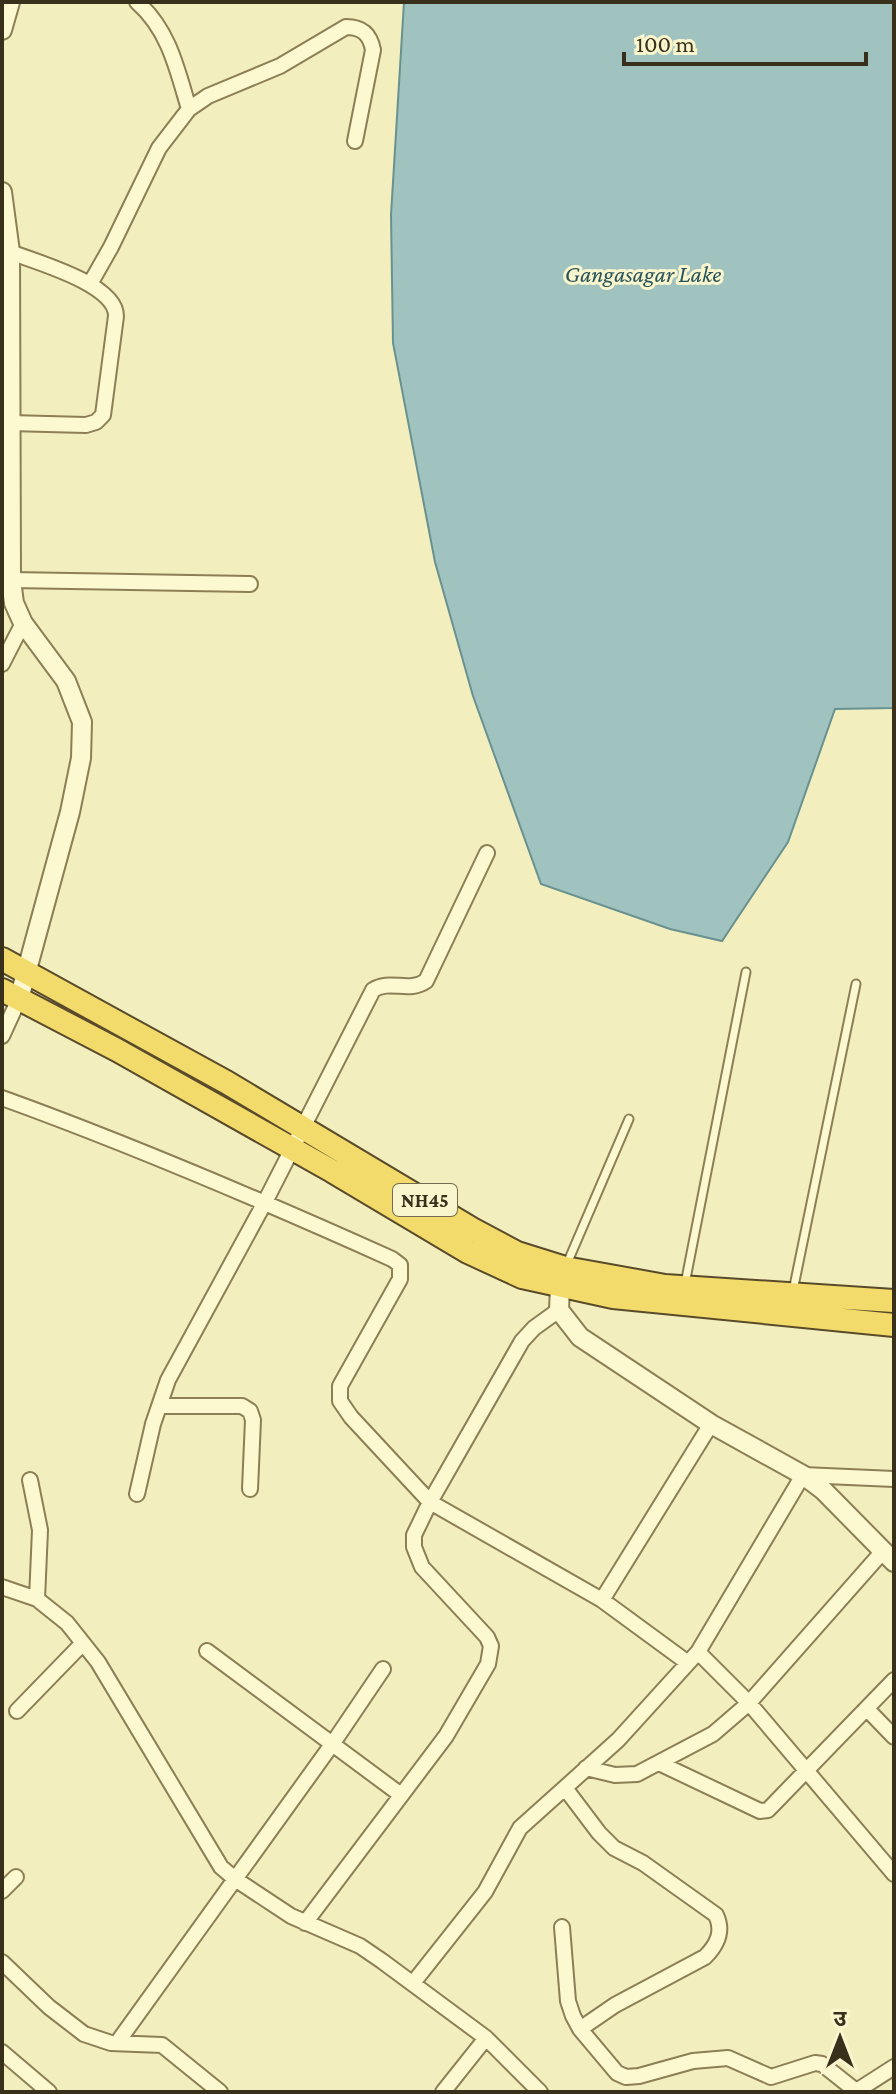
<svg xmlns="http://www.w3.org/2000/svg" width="896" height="2094" font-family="'Crimson Pro','Noto Sans Devanagari',serif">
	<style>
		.water { fill: #a1c3c0; stroke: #689190; stroke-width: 2 }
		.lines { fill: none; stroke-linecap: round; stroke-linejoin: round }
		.service-casing { stroke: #8c7e55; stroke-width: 11 }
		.minor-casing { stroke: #8c7e55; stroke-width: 18 }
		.tertiary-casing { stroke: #8c7e55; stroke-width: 22 }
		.trunk-casing { stroke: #594a2a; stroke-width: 26 }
		.service { stroke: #fcf9d1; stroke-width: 7 }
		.minor { stroke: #fcf9d1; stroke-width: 14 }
		.tertiary { stroke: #fcf9d1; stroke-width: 18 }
		.trunk { stroke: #f2db6b; stroke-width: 22 }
		.labels { text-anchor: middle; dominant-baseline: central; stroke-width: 6; stroke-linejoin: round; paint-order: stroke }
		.shield { fill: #f9f6ce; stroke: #736b51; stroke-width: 2 }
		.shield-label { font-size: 20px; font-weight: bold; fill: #39301b }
		.water-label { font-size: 24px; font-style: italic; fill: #28535b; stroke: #f9f6ce }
	</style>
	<rect width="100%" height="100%" fill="#f2eebd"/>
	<path class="water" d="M404,2h490v706l-59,1 -47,133 -66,99 -52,-12 -129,-45 -68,-188 -38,-134 -42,-219 -2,-128z"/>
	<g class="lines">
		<g class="service-casing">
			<path id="service" d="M566,1266l63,-147
				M685,1284l61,-312
				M793,1291l63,-307"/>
		</g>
		<g class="minor-casing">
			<path id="minor" d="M137,2c32,28 40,67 52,107
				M90,284l21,-37 48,-99 30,-39 19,-13 72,-30 66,-39c16,0 24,7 27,23l-18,91
				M9,423l77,2 10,-3 7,-7 13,-99c0,-32 -80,-54 -106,-64
				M11,580l239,4
				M2,664l21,-41
				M2,1036l17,-37
				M2,1098c133,48 261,103 390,161l8,6v14l-60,107v15l11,16 79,85 172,98 86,63
				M159,1406h83l8,5 3,9 -3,69
				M30,1480l10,50 -3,69
				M137,1494l16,-70 15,-44 97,-178 108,-212c17,-11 36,3 53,-9l61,-128
				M2,1587l35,12 30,24 31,39 123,205 14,12 56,37 69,30 22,15 104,77 54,54
				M602,1600l109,-176
				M207,1651l194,144
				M698,1652l51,51 145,171
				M867,1709l27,28
				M17,1711l66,-68
				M659,1763l101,48 8,-1 126,-130
				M586,1768l29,7 22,-1 76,-40 36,-31 135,-153
				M565,1788l34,45 15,15 29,15 73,52c8,17 1,30 -11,42l-90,48 -35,24
				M2,1891l14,-14
				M305,1923l141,-187 42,-72 3,-18 -4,-9 -65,-70 -8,-20v-12l16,-33 92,-161 12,-13 25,-18
				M562,1927l6,74 5,15 7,13 37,44 9,4 13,-1 54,-15 35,-3 43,19 44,-14 7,1 34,27
				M2,1962l47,45 35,27 27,9 51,2 58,47
				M413,1983l72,-91 35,-64 98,-88 80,-88 105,-177 91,4
				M117,2043l216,-300 50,-74
				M2,2052l47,40
				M443,2092l43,-54
				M855,2092l39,-25"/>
		</g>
		<g class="tertiary-casing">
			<path id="tertiary" d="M2,30l8,-28
				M2,192l8,60 1,328 3,23 9,20 43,58 16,41 -1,36 -11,54 -51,187
				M564,1272l-4,15 -1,23 21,27 131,87 92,51 20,15 71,72"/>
		</g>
		<g class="trunk-casing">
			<path id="trunk" d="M2,959l224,123 246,147 45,24 48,15 100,18 229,15
				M2,990l115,60 215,121 136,81 54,25 91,20 281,28"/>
		</g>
		<use href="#service" class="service"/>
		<use href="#minor" class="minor"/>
		<use href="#tertiary" class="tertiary"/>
		<use href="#trunk" class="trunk"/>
	</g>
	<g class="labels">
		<rect class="shield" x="393" y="1184" width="64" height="32" rx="6"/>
		<g class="shield-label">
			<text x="425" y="1200">NH45</text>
		</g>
		<g class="water-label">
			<text x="643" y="273">Gangasagar Lake</text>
		</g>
	</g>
	<rect width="896" height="2094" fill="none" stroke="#39301b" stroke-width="8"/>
	<g transform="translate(840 2038)" stroke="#f9f6ce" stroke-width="6" paint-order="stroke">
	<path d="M0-6L14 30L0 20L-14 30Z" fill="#39301b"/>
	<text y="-12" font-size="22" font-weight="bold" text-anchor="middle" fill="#39301b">उ</text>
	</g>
	<path d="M624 52v12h242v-12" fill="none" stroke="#39301b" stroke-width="4"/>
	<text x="636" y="52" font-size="24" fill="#39301b" stroke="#f9f6ce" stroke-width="6" paint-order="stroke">100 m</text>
</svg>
